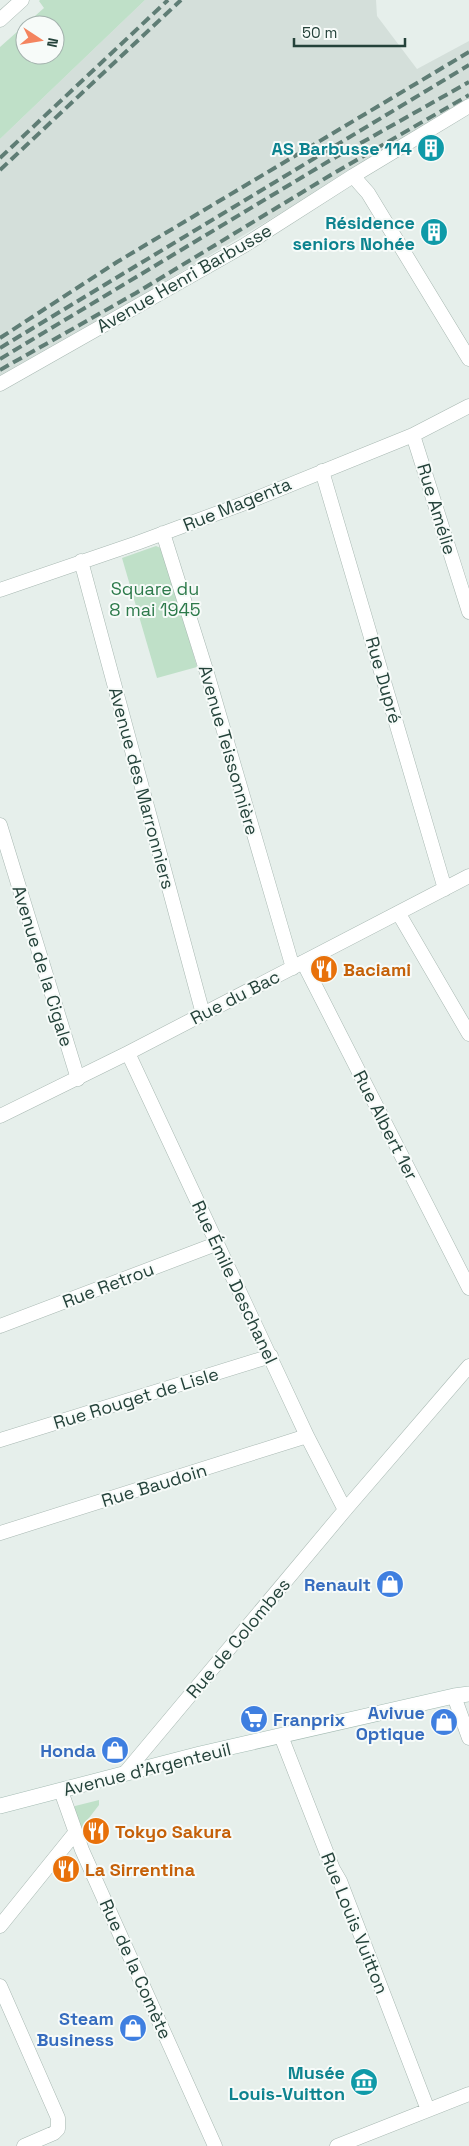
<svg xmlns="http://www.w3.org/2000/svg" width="469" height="2146" font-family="'Space Grotesk',sans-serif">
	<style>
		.built { fill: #d4dfda }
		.green { fill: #bfe0c8; fill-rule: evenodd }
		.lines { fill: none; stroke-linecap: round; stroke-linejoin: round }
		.minor-casing { stroke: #a8b8b2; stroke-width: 15 }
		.secondary-casing { stroke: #a4bbb3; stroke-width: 16 }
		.minor { stroke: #fff; stroke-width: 14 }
		.secondary { stroke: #fff; stroke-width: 15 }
		.rail { stroke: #5f7d75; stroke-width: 4; stroke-dasharray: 10 5; stroke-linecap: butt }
		.labels { text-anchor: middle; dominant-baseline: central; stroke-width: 4; stroke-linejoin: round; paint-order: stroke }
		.culture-label { font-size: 18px; font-weight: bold; fill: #0d838f; stroke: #f7fbf9; text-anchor: end }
		.street-label { font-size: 18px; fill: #24423a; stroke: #f7fbf9 }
		.park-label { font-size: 18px; fill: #2d7a4b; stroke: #f7fbf9 }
		.food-label { font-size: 18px; font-weight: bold; fill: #c56008; stroke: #f7fbf9; text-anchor: start }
		.shop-label { font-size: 18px; font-weight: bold; fill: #366cbe; stroke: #f7fbf9; text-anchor: end }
	</style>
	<rect width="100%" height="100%" fill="#e6efeb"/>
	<path class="built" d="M145,0h231l1,16 40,53 52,-28v61l-469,277v-240z"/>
	<path class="green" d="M40,0h105l-145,139v-92l44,-39 -5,-7zM25,25h30v30h-30z
		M156,546l7,3 34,118 -40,11 -35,-120z
		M99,1800v5l-17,22h-3l-6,-17 2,-4z"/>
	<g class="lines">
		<g class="minor-casing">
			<path id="minor" d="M0,20l22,-20
				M353,176l15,17 101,166
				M0,384l245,-139 108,-69 116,-70
				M413,435l56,177
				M322,471l123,418
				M163,533l44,140 86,295
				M81,561l122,453
				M0,590l137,-47 108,-40 168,-68 56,-29
				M0,825l78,254
				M399,914l70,120
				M303,962l166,326
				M128,1053l179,383 38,74
				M0,1116l128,-63 341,-177
				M0,1326l216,-82
				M0,1440l271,-84
				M0,1533l307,-97
				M454,1696l15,42
				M281,1736l52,133 7,12 88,229
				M125,1773l220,-263 124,-144
				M61,1791l21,59 133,296
				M0,1926l75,-93
				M0,1986l58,132v11l-4,4 -30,13
				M337,2146l132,-52"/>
		</g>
		<g class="secondary-casing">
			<path id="secondary" d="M0,1806l200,-52 254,-58 15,-2"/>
		</g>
		<use href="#minor" class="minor"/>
		<use href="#secondary" class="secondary"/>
		<path class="rail" d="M0,158l168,-158
			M0,170l181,-170
			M0,338l117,-76 352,-210
			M0,348l469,-283
			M0,359l329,-198 140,-79
			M0,370l136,-77 198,-120 135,-78"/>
	</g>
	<defs>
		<g id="building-disc" transform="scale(1.4375)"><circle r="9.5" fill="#0f9aa8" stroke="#f7fbf9"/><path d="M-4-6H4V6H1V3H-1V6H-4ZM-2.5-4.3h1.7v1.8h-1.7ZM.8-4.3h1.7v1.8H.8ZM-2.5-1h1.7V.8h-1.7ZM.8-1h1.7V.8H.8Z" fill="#fff"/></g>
		<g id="restaurant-disc" transform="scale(1.4375)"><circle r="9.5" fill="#e8710a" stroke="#f7fbf9"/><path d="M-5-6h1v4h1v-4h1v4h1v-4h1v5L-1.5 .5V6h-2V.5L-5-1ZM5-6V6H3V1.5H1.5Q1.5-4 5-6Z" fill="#fff"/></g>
		<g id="shop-disc" transform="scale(1.4375)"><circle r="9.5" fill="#3f7fe0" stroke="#f7fbf9"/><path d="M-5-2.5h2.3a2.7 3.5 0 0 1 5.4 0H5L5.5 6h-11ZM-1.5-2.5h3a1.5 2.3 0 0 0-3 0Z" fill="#fff"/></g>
		<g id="supermarket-disc" transform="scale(1.4375)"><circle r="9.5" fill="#3f7fe0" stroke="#f7fbf9"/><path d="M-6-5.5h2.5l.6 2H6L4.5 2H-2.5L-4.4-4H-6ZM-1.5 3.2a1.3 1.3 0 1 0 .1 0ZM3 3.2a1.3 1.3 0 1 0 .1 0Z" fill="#fff"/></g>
		<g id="museum-disc" transform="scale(1.4375)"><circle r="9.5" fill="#0f9aa8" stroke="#f7fbf9"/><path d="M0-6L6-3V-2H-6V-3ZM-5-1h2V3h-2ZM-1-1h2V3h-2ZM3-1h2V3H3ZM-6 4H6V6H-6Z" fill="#fff"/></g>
	</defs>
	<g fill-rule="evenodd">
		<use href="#building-disc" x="431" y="148"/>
		<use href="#building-disc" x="434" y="232"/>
		<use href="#restaurant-disc" x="324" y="969"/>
		<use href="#shop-disc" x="390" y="1584"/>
		<use href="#supermarket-disc" x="254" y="1719"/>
		<use href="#shop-disc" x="444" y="1722"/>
		<use href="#shop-disc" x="115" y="1750"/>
		<use href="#restaurant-disc" x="96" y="1831"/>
		<use href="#restaurant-disc" x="66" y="1869"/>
		<use href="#shop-disc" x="133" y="2028"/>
		<use href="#museum-disc" x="364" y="2082"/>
	</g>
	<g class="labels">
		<g class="culture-label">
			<text x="412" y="148">AS Barbusse 114</text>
			<text x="415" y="222">Résidence<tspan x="415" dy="21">seniors Nohée</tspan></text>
			<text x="345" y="2072">Musée<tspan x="345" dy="21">Louis-Vuitton</tspan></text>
		</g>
		<g class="street-label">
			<text transform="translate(184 278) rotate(-30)">Avenue Henri Barbusse</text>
			<text transform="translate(237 504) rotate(-22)">Rue Magenta</text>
			<text transform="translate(437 509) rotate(73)">Rue Amélie</text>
			<text transform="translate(384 680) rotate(74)">Rue Dupré</text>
			<text transform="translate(229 750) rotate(74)">Avenue Teissonnière</text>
			<text transform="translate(142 788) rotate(75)">Avenue des Marronniers</text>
			<text transform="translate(43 966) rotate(73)">Avenue de la Cigale</text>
			<text transform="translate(235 997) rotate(-27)">Rue du Bac</text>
			<text transform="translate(386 1125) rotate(63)">Rue Albert 1er</text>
			<text transform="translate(235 1282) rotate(65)">Rue Émile Deschanel</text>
			<text transform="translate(108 1285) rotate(-21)">Rue Retrou</text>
			<text transform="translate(136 1398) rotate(-17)">Rue Rouget de Lisle</text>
			<text transform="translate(154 1485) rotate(-17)">Rue Baudoin</text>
			<text transform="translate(238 1638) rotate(-50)">Rue de Colombes</text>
			<text transform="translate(147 1769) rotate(-14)">Avenue d'Argenteuil</text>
			<text transform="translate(355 1923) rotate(68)">Rue Louis Vuitton</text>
			<text transform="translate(136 1969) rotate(66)">Rue de la Comète</text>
		</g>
		<g class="park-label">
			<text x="155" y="588">Square du<tspan x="155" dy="21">8 mai 1945</tspan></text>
		</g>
		<g class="food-label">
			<text x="343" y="969">Baciami</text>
			<text x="115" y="1831">Tokyo Sakura</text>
			<text x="85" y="1869">La Sirrentina</text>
		</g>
		<g class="shop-label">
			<text x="371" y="1584">Renault</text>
			<text x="425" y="1712">Avivue<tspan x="425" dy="21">Optique</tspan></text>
			<text x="273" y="1719" text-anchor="start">Franprix</text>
			<text x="96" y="1750">Honda</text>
			<text x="114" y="2018">Steam<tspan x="114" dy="21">Business</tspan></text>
		</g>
	</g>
	<g transform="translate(40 40) rotate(102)"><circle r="24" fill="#f7fbf9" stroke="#a3b1ad"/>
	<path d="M0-4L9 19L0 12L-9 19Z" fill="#f4845f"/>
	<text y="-8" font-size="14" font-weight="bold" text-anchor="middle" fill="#24423a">N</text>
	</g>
	<path d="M294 38v8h111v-8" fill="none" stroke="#24423a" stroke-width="2.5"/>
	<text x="302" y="38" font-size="15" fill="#24423a" stroke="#f7fbf9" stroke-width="4" paint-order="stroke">50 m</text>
</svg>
